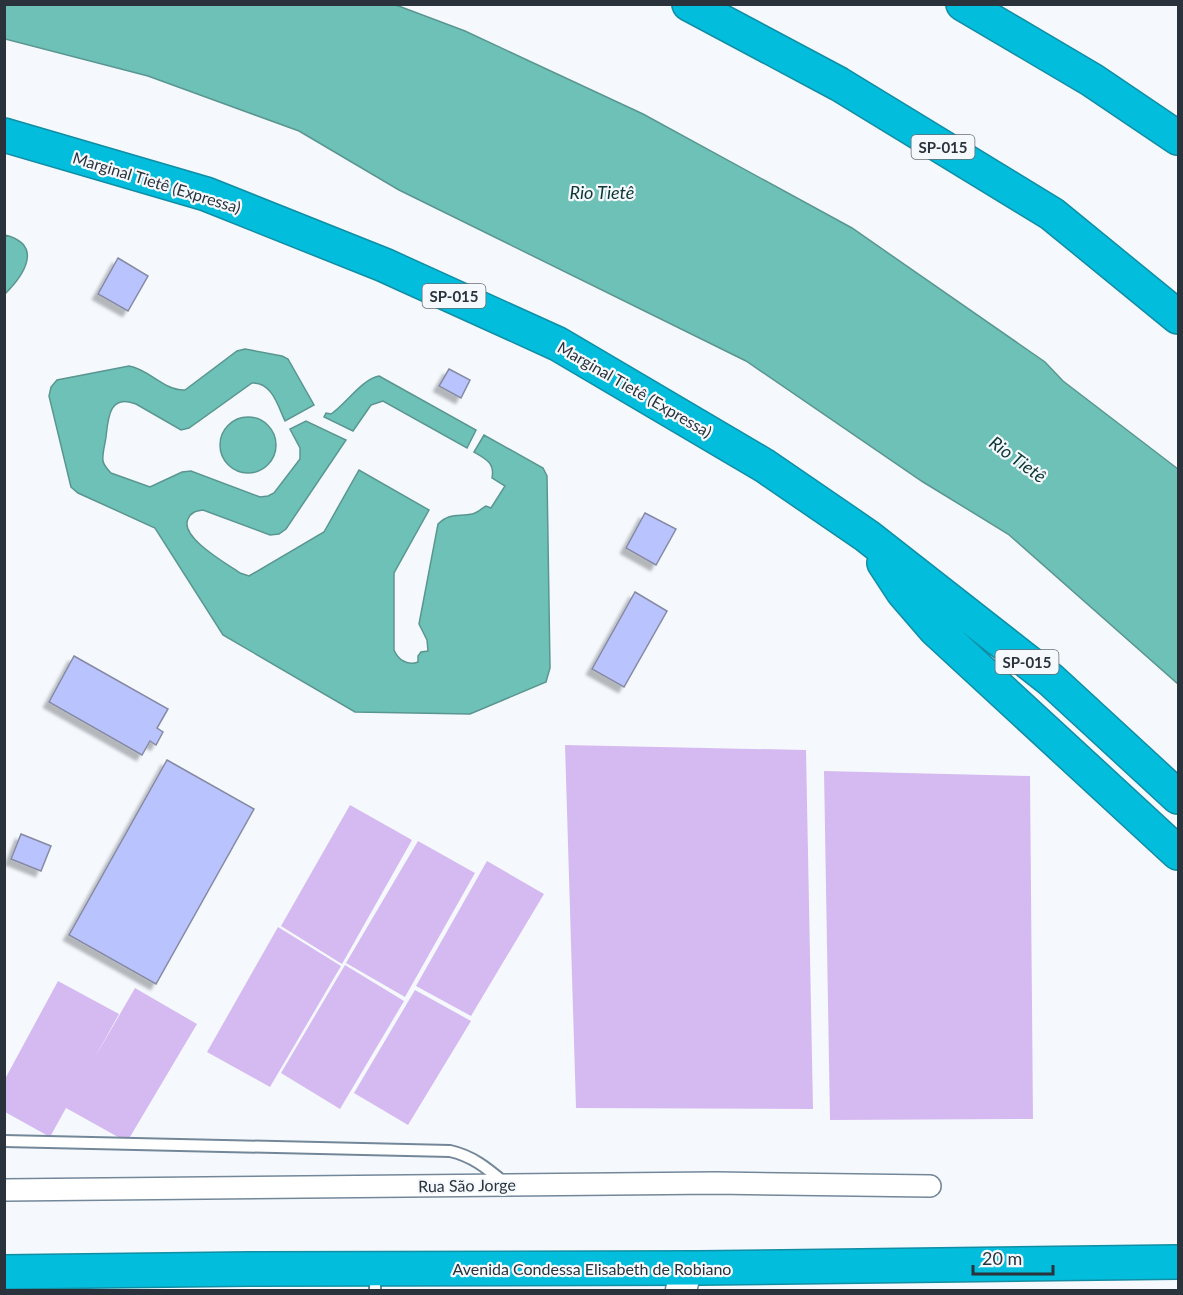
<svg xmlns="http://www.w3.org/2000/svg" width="1183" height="1295" font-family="Lato,sans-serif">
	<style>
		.green { fill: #d5baf1 }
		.water { fill: #6ec1b6; stroke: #5a9691; stroke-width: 1.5 }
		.building { fill: #b9c3fe; stroke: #868aa2; stroke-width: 1.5; filter: url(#shadow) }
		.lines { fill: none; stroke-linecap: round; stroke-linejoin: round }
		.lane-casing { stroke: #738799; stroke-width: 14 }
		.street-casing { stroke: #738799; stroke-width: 24 }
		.secondary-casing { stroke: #738799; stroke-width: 33 }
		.highway-casing { stroke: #118da4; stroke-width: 36 }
		.lane { stroke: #fff; stroke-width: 10 }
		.street { stroke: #fff; stroke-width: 21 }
		.secondary { stroke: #fff; stroke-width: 30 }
		.highway { stroke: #03bddc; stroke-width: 33 }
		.labels { text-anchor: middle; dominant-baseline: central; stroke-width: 4.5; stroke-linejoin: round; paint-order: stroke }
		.shield { fill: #f5f9fe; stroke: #676e76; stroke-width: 1.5 }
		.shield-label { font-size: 15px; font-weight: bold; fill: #2a333b }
		.street-label { font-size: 16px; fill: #2a333b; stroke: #f5f9fe }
		.water-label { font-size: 18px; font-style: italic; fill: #0e3732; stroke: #f5f9fe }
	</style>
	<defs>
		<filter id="shadow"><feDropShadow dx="-5.5" dy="5.5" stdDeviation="1.5" flood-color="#0004"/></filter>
	</defs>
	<rect width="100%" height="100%" fill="#f5f9fe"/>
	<path class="green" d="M565,745l241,5 7,359 -237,-1z
		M824,771l206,5 3,343 -203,1z
		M350,805l62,35 -70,124 -61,-38z
		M418,841l57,32 -70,124 -59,-34z
		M487,861l57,33 -73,122 -55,-30z
		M278,927l63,39 -71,121 -63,-35z
		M345,965l59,36 -64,108 -59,-36z
		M58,981l61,33 -25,45 41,-71 62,36 -70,118 -61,-34 -16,29 -45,-25v-33z
		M415,990l56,31 -63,104 -54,-32z"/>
	<path class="water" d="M4,5h392l69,26 178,83 209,114 193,134 18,19 115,88v215l-170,-150 -85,-52 -177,-121 -347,-171 -100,-59 -151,-55 -143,-37z
		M5,235c39,10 19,40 0,59z
		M245,349l37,7 6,3 26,46 -29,16c-7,-15 -13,-39 -33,-38l-63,45 -8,2 -45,-26c-27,-11 -28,15 -30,33 -1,8 -4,17 -3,24 1,5 4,8 8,12l39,14 32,-15 9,-1 69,26 8,-1 6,-3 26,-34v-11l-10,-19 16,-8 40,19 -60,89 -7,5 -9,1 -67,-25c-7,1 -12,2 -15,9 -9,18 39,45 52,54l9,3 75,-44 35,-62 70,40 -35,63v77c4,10 14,16 24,12v-6l3,-4 7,-1 -1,-11 -8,-16 19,-100c12,-12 21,-7 34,-10 5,-1 10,-6 14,-8l5,2 14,-22 -13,-8c3,-15 -6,-19 -18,-26l10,-17 59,33 4,8 3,192 -4,14 -76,32 -115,-2 -132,-77 -68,-107 -77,-35 -7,-6 -22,-91 2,-9 6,-7 72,-14c20,3 35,25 56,24l52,-39z
		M379,376l97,54 -9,18 -84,-47 -12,4 -18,26 -29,-14 2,-4 5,1c15,-10 31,-35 48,-38z
		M220 445a28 28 0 1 1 56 0a28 28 0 1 1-56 0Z"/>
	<path class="building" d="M118,258l30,18 -20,35 -30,-17z
		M449,369l21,11 -9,18 -22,-12z
		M645,513l31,16 -20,36 -30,-17z
		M635,592l32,19 -43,76 -32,-18z
		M74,656l94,53 -11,19 6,4 -7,13 -6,-4 -8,14 -93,-53z
		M167,760l87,49 -98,175 -87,-49z
		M21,834l30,12 -10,25 -30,-12z"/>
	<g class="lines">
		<g class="lane-casing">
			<path id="lane" d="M4,1141l446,10c23,5 38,18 56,33
				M375,1272v18"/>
		</g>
		<g class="street-casing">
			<path id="street" d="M4,1190l712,-7 214,3"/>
		</g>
		<g class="secondary-casing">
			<path id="secondary" d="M681,1290l6,-22"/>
		</g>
		<g class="highway-casing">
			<path id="highway" d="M689,4l150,80 213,130 126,103
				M963,4l129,76 86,58
				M4,135l202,59 178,71 174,79 207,122 102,70 184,144 127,117
				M884,563l19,29 32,37 243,224
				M4,1272l245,-3 450,-1 479,-6"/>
		</g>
		<use href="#lane" class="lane"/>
		<use href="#street" class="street"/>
		<use href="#secondary" class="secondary"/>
		<use href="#highway" class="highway"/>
	</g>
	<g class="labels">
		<g class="shield">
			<rect x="911.5" y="135" width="63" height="24" rx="4.5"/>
			<rect x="422.5" y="284" width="63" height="24" rx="4.5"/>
			<rect x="995.5" y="650" width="63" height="24" rx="4.5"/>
		</g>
		<g class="shield-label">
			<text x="943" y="147">SP-015</text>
			<text x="454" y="296">SP-015</text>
			<text x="1027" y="662">SP-015</text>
		</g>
		<g class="street-label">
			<text transform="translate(157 182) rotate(17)">Marginal Tietê (Expressa)</text>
			<text transform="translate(635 389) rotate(30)">Marginal Tietê (Expressa)</text>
			<text transform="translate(467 1185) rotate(-1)">Rua São Jorge</text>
			<text x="592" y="1268">Avenida Condessa Elisabeth de Robiano</text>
		</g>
		<g class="water-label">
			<text x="602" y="192">Rio Tietê</text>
			<text transform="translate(1018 459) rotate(36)">Rio Tietê</text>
		</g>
	</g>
	<rect width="1183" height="1295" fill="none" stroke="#2a333b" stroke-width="12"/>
	<path d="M973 1265v9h80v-9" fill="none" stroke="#2a333b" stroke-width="3"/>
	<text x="982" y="1265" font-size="18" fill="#2a333b" stroke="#f5f9fe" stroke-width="4.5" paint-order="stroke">20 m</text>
</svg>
